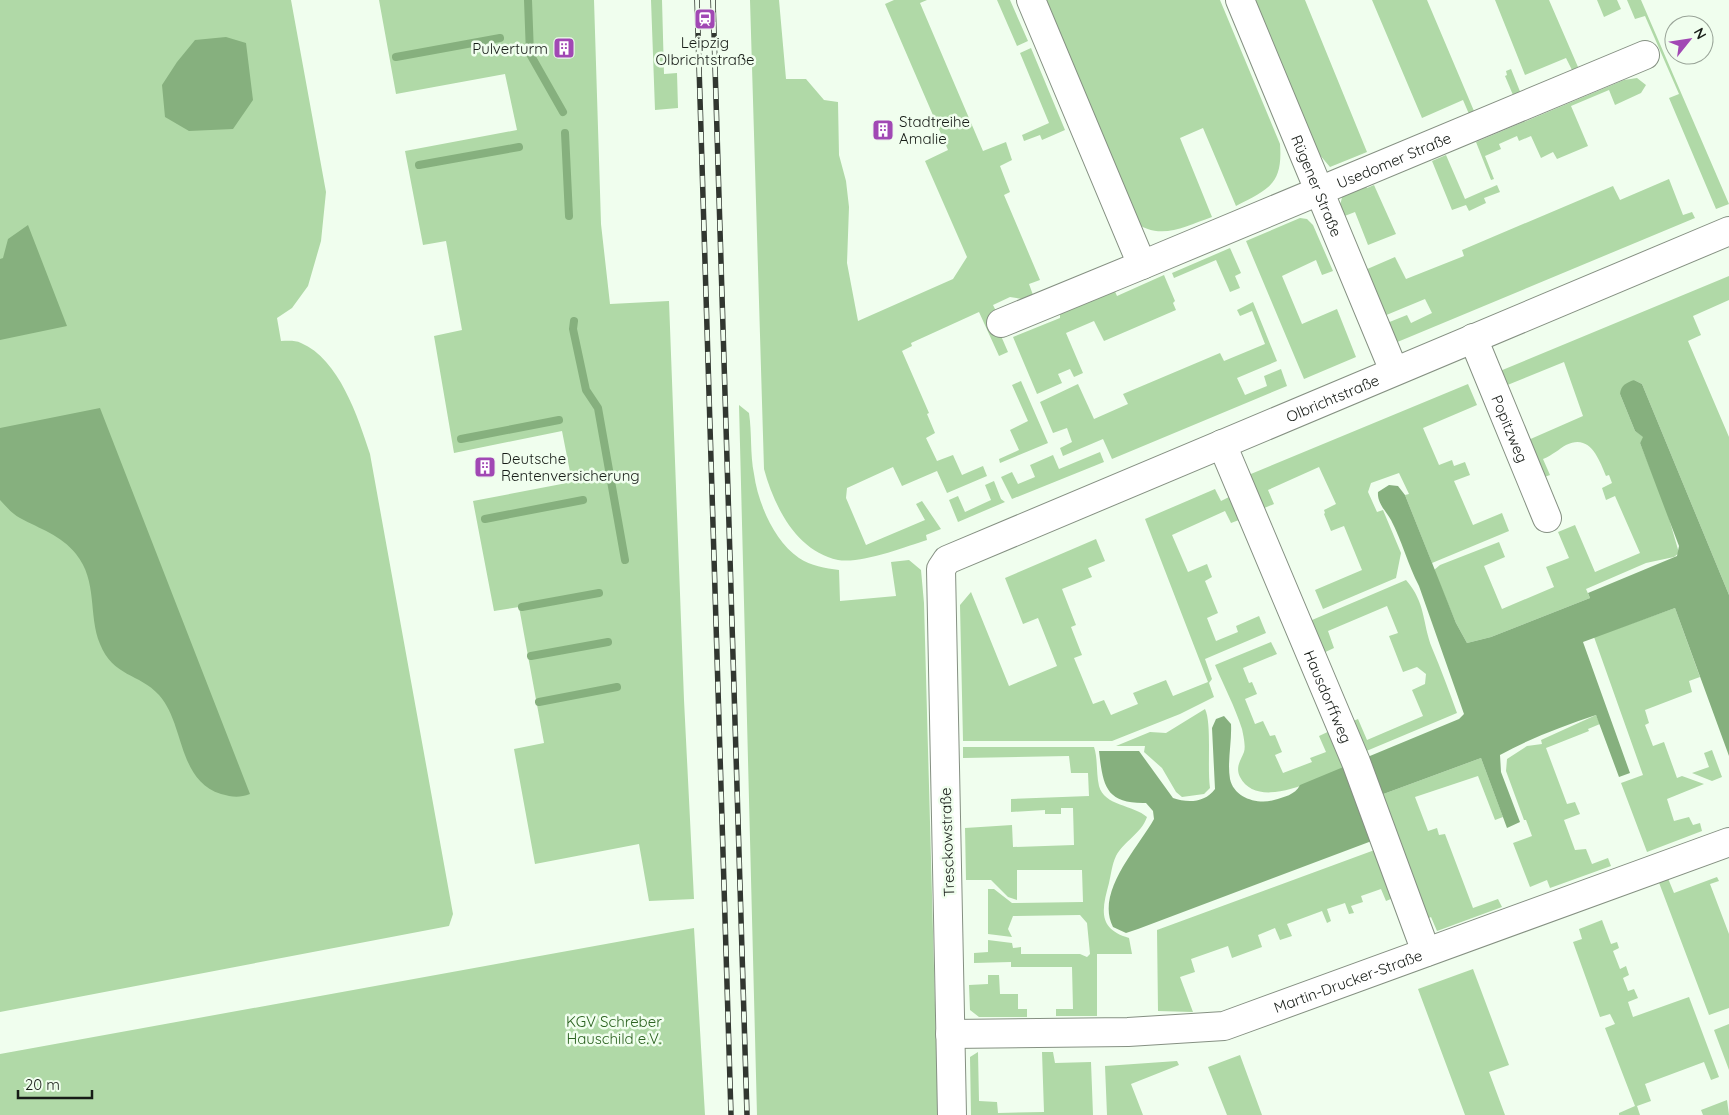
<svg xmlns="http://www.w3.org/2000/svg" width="1729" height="1115" font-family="Quicksand,sans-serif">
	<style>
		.green { fill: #b0d9a7 }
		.water { fill: #86b07e }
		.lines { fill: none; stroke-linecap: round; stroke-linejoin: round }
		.stream { stroke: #86b07e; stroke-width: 8 }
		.street-casing { stroke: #859082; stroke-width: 30 }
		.street { stroke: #fff; stroke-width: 28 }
		.rail-casing { stroke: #313730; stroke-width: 5.5 }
		.rail { stroke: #f0feee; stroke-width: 4; stroke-dasharray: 11; stroke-linecap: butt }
		.labels { text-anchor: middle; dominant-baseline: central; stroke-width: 5; stroke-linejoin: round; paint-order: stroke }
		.poi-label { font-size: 15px; fill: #171c17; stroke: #f0feee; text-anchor: start }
		.street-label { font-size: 15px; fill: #171c17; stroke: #f0feee }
		.park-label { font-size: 15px; fill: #2c6321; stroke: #f0feee }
	</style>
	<rect width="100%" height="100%" fill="#f0feee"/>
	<path class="green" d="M0,0h291l35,192 -5,49 -13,45 -16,22 -15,10 4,23c6,0 14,-1 20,2 38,16 57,74 69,111l83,460 -4,12 -449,86z
		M379,0h215l7,224 9,80 59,-3 15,399 10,199 -45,2 -10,-57 -104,20 -21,-115 30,-6 -25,-136 -25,4 -21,-110 99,-19 -10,-51 -108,22 -20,-117 28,-6 -16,-89 -23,4 -18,-94 112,-21 -12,-56 -109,20z
		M651,0h11l2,74 13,-1 1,35 -23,2z
		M750,0h29l7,79h20l18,21 14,2 1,53 7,26 3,26 -2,56 11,58 95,-42 14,-22 -42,-96 23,-11 -63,-146 9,-4h33l-7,3 63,148 23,-9 6,18 -12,6 10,26 -6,3 36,85 -11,4 4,11 -11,4 -12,-2 -17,8 7,14 -5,3 13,30 -9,4 -20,-44 -68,31 1,3 -10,5 27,62 -2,1 8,19 -9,5 11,23 16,-6 9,20 21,-9 4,10 -40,17 -10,-22 -35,15 -9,-19 -46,21 -1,10 20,47 59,-25 -9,-16 6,-3 19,28 -15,6 1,5c-22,7 -66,24 -89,20 -42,-9 -64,-54 -74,-91z
		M997,0h13l18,41 -11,5z
		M1040,0h180l60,144c3,40 -11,45 -44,62l-33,-78 -23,10 32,79c-29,10 -53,25 -80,3z
		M1254,0h51l62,152 -37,15 -11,-13z
		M1372,0h55l47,111 39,-16 -8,-19 2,-1 -1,-4 5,-2 10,25 -46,20 -1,-3 -5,3 -6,-14 -41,18z
		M1495,0h54l29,67 -6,3 -6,-12 -41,17z
		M1597,0h20l4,9 -17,8z
		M1627,0h14l88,204 -13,5 -47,-111 10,-4 -34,-78 -10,3z
		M1031,48l34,82 -23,10 -2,-5 -16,6 -2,-6 27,-12 -29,-70z
		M1637,78l9,7 -5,8 -26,12 -6,-15 -38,16 17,40 -31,13 -4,-7 -12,6 -10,-22 -12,5 -2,-5 -18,8 2,5 -16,7 9,23 -3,1 -15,-38 148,-62z
		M1446,155l19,44 32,-14 3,7 -16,6 2,5 -17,8 -3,-6 -14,5 -20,-49z
		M1669,179l14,36 9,-3 3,6 -300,125 -8,-20 20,-8 4,8 21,-10 -7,-14 -41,17 -19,-46 30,-13 11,22 58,-23 -2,-6 151,-64 7,14z
		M1365,183l2,5 7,-3 22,49 -28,11 -13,-33 -13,5 -2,-12 3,-11z
		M1300,218l7,1 6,6 20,46 -11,4 -6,-15 -34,16 20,48 35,-15 19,48 -52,22 -58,-138z
		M1230,248l11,25 -6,3 5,12 -10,4 -14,-32 -42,18 -2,-5z
		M1164,275l11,26 -2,2 3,7 -72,31 -10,-20 -28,12 17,40 -9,4 -4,-8 -12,5 4,9 -25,11 -24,-57 47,-19v-8l53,-23 4,9z
		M1729,276v24l-36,16 8,19 -13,6 41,96v158l-87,-211 -8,-4 -14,14 15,37 9,6 -4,6 26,65 13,45 -5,4 -28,6 -60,26 4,9 -99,39 -24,6 -11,-20 -22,-53 6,-5 59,-23 6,15 -21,9 18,43 52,-22 -8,-20 23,-9 -11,-26 17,-7 20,47 45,-19 -25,-57 -9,4 -4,-12 10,-5 -3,-8 -3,1c-7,-17 -16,-43 -40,-31 -7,4 -13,10 -23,14l7,16 -8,3 -16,-37 57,-25 -19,-54 -59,24 -5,-15z
		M1253,302l24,59 -40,17 8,17 22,-9 -3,-10 17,-7 6,17 -175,73 -9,-20 -40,17 -3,-8 12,-6 -5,-14 -14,5 -13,-31 38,-18 16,35 34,-15 -5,-10 97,-41 4,8 41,-17 -13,-33 -12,5 -3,-6z
		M1021,381l27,62 -48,20 -1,-4 20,-9 -9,-20 18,-9 -16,-36z
		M1468,384l9,21 -54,23 16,37 13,-5 2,6 11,-4 5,13 -16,6 19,44 29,-12 7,18 -77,32 -27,-68 4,-1 -10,-21 -28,10 -3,9 9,20 6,-2 18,43 -5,25 -73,31 -8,-19 47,-20 -18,-44 -13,5 -7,-17 1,-1 -1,-3 12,-6 -17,-37 -51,23 6,14 -12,5 -16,-33z
		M739,405l10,8c3,20 1,41 5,61 4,29 20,67 45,84 12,8 26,10 40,12l1,31 56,-5 -5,-34 18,-2 12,10 3,33 14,512h-181z
		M1100,452l4,10 -92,37 -11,-22 11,-5 6,12 17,-7 -5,-12 23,-10 6,14z
		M994,481l7,18 4,3 -47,20 -9,-22 9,-4 7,16 26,-12 -6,-15z
		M1215,489l6,12 8,-4 10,23 -8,3 -6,-12 -53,24 16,37 19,-8 5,13 -7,4 13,32 -11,5 9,23 22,-9 -2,-6 23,-10 7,17 -61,26 7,20 -3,4 5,14 -34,17 -68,27h-149l-3,-136 11,-13 38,94 48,-20 -19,-48 -15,6 -18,-46 91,-39 9,22 -17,7 4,9 -30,12 14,36 -5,2 11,28 -8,3 19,46 11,-4 7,15 27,-11 -5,-11 33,-13 7,16 35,-14 -63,-163z
		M1406,580c20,23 16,42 26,68 9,21 17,43 25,65l-93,39 -13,-30 7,-3 9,21 56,-24 -11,-26 13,-6 1,-10 -9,-7 -14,5 -14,-36 9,-3 -11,-27 -59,25 6,17 -15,7 -14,-32z
		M1675,608l25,69 -11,4 3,11 -47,18 4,13 -4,2 8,21 11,-4 13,36 5,-2 22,8 -37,15 7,22 15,-4 4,8 7,-2 2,8 -55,21 -26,-69 22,-8 -49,-138z
		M1271,642l6,12 -34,14 6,15 3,-1 5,12 -12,5 10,25 8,-3 7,15 5,-1 7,17 -7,3 8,18 29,-11 -2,-4 16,-6 -7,-16 15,-7 15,36c-26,11 -90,48 -109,12 -5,-10 1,-17 4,-25 2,-6 -1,-18 -2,-23 -7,-22 -18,-43 -27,-64z
		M1205,709c7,14 2,59 5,79l-6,6 -22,3 -6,-5 -14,-24 -18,-16 1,-6h-29l34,-14 16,1z
		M1596,715l4,9 -12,5 1,2 -43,17 21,56 8,-2 5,12 -16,6 11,30 11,-1 6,15 16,-6 3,8 -61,22 -3,-8 -17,7 -17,-44 19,-7 -6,-16h-2l-18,-49 1,-12 20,-13 15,-2 -1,-4z
		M963,747h131c4,12 2,26 5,39 5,20 35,19 48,31 -6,17 -23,24 -31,39 -4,8 -5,19 -7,27 -7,26 -12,46 20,55l3,16h-35v62h-41v-7h17l-1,-42h-61v-5l-37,1v-10l14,-1v-12l24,3 1,5 8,-1v7h59l7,3 3,-3 -3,-31 -7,-8 -67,1 -5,13 4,8 -24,-3v-45h6l18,14 71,-1 -1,-32h-65v30l-9,-3 -17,-17h-25l-1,-52 47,-3 1,22 61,-2 -1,-37h-12v6h-16v-4l-34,2v-13l78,-3 -1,-23h-17l-2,-17 -106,2z
		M1712,750l10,27 -10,4 -20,-8 17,-6 -5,-14z
		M1481,758l22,59 -8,3 -17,-44 -63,21 13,34 9,-3 2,7 6,-1 28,74 25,-9 4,8 -65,24 -6,-14 -8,4 -45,-125z
		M1380,848l18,48 -12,5 -5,-12 -20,7 2,6 -12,4 3,7 -5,1 -4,-11 -18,6 4,12 -4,2 -5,-12 -35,13 5,12 -12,4 -5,-12 -17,7 4,12 -30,11 -4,-12 -37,13 4,13 -15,5 13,35 -35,-1 -1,-81z
		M1667,876l7,17 43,-16 2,4 -9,3 19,50v74l-20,7 -51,-135z
		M1602,920l9,24 6,-2 2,6 -6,3 7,18 6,-3 3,9 -6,3 5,13 6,-2 4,9 -10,4 5,15 56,-20 30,80 -8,3 -7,-18 -59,22 6,17 -14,5 3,9h-21v-2l16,-7 -30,-78 10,-4 -5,-10 -10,3 -27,-75 9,-3 -3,-10z
		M694,928l11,187h-705v-61z
		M1473,969l36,96 -20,7 16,43h-40l-47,-126z
		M988,975h11l1,19h18v15h9v8h-48l-9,-7 -1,-25 19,-1z
		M1729,1024v46l-15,-40z
		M978,1052l1,49 18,1 1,11 46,-1 -2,-60h11l2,11 36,-1 2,53h-122l-1,-58z
		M1240,1055l22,60h-35l-19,-48z
		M1177,1061l2,4 -48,19 12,31h-36l-2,-49z
		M1727,1100l2,15h-26l-2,-5z"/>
	<path class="water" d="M226,37l20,6 7,57 -20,29 -44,2 -24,-14 -3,-32 15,-23 18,-22z
		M28,225l39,101 -67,14v-81l3,-1 5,-19z
		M1634,380l8,4 87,211v161l-54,-148 -92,34 47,131 -11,4 -23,-62c-33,11 -65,23 -96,40l1,17 19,50 -13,6 -26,-70 -103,38 -1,43 -239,90 -12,4 -13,-6c-18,-35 25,-79 41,-108l-1,-8 -7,-8c-41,1 -43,-18 -47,-52h40l34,47c14,5 32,5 42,-9l-3,-61 4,-9 8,-3 7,8c1,18 -4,38 -1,55 4,19 28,26 44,21 10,-3 21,-5 26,-15l159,-66 5,-5 -45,-128c-11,-21 -17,-45 -28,-66 -5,-9 -14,-17 -13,-28l11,-7 9,1 7,9 51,128 11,20 24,-6 99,-39 -2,-5 89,-37 2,-10 -39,-103 3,-6 -8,-6 -15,-37c1,-9 6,-11 14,-14z
		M100,408l150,386c-11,4 -18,3 -29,0 -44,-14 -36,-70 -62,-99 -20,-22 -46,-18 -59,-51 -12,-29 -2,-63 -24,-90 -15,-19 -36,-25 -56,-36 -8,-4 -14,-12 -20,-18v-72z"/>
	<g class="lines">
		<path class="stream" d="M528,0l2,54 33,58
			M396,57l104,-19
			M565,133l4,83
			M419,165l100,-18
			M574,321l-1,8 13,61 12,18 27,152
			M461,439l98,-19
			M485,519l98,-19
			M522,607l77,-14
			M531,656l77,-14
			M539,702l78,-15"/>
		<g class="street-casing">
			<g id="street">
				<path id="s1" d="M1031,0l111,265 503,-210"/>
				<path id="s2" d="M1240,0l154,371"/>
				<path d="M1001,323l141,-58"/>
				<path id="s3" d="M1473,338l74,180"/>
				<path id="s4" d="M1222,444l134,318 70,190"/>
				<path id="s5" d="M950,1034l178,-2 96,-6 505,-184"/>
				<path id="s6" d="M952,1115l-11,-546 6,-9 782,-329"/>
			</g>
		</g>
		<use href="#street" class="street"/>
		<g class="rail-casing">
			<path id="rail" d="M697,0l34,1115
				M713,0l34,1115"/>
		</g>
		<use href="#rail" class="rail"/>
	</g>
	<defs>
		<g id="station-square" transform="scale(1.125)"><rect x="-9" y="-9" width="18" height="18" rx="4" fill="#a148b4" stroke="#f0feee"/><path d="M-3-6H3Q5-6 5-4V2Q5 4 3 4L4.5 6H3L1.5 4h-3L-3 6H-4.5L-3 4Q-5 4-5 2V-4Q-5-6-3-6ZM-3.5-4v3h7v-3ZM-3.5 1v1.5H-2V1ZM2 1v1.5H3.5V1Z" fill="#fff"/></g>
		<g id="building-square" transform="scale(1.125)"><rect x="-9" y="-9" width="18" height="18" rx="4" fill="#a148b4" stroke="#f0feee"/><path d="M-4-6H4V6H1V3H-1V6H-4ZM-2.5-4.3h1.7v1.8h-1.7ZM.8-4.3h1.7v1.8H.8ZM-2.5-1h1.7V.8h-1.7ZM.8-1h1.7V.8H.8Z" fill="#fff"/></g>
	</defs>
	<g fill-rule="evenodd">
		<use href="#station-square" x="705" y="19"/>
		<use href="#building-square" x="564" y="48"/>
		<use href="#building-square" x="883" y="130"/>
		<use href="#building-square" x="485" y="467"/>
	</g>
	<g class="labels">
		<g class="poi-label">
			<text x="705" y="42" text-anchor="middle">Leipzig<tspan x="705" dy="17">Olbrichtstraße</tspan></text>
			<text x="548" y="48" text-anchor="end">Pulverturm</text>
			<text x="899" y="121">Stadtreihe<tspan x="899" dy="17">Amalie</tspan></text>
			<text x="501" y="458">Deutsche<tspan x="501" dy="17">Rentenversicherung</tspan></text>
		</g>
		<g class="street-label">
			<text stroke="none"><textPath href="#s1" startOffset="560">Usedomer Straße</textPath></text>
			<text stroke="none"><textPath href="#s2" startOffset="201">Rügener Straße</textPath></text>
			<text stroke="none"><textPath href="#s6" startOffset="975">Olbrichtstraße</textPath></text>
			<text stroke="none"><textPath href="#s3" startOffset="98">Popitzweg</textPath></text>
			<text stroke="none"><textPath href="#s4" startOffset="274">Hausdorffweg</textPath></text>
			<text transform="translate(947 842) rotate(-92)">Tresckowstraße</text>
			<text stroke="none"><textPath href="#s5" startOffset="406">Martin-Drucker-Straße</textPath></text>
		</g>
		<g class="park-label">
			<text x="614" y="1021">KGV Schreber<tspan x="614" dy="17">Hauschild e.V.</tspan></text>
		</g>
	</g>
	<g transform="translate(1689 40) rotate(60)"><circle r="24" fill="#f0feee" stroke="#99a498"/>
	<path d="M0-4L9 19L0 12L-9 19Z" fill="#a148b4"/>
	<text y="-8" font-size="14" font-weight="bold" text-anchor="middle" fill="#171c17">N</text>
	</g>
	<path d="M18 1090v8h74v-8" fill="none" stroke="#171c17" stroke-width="2.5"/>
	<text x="25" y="1090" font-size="15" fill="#171c17" stroke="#f0feee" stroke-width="4" paint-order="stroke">20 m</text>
</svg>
